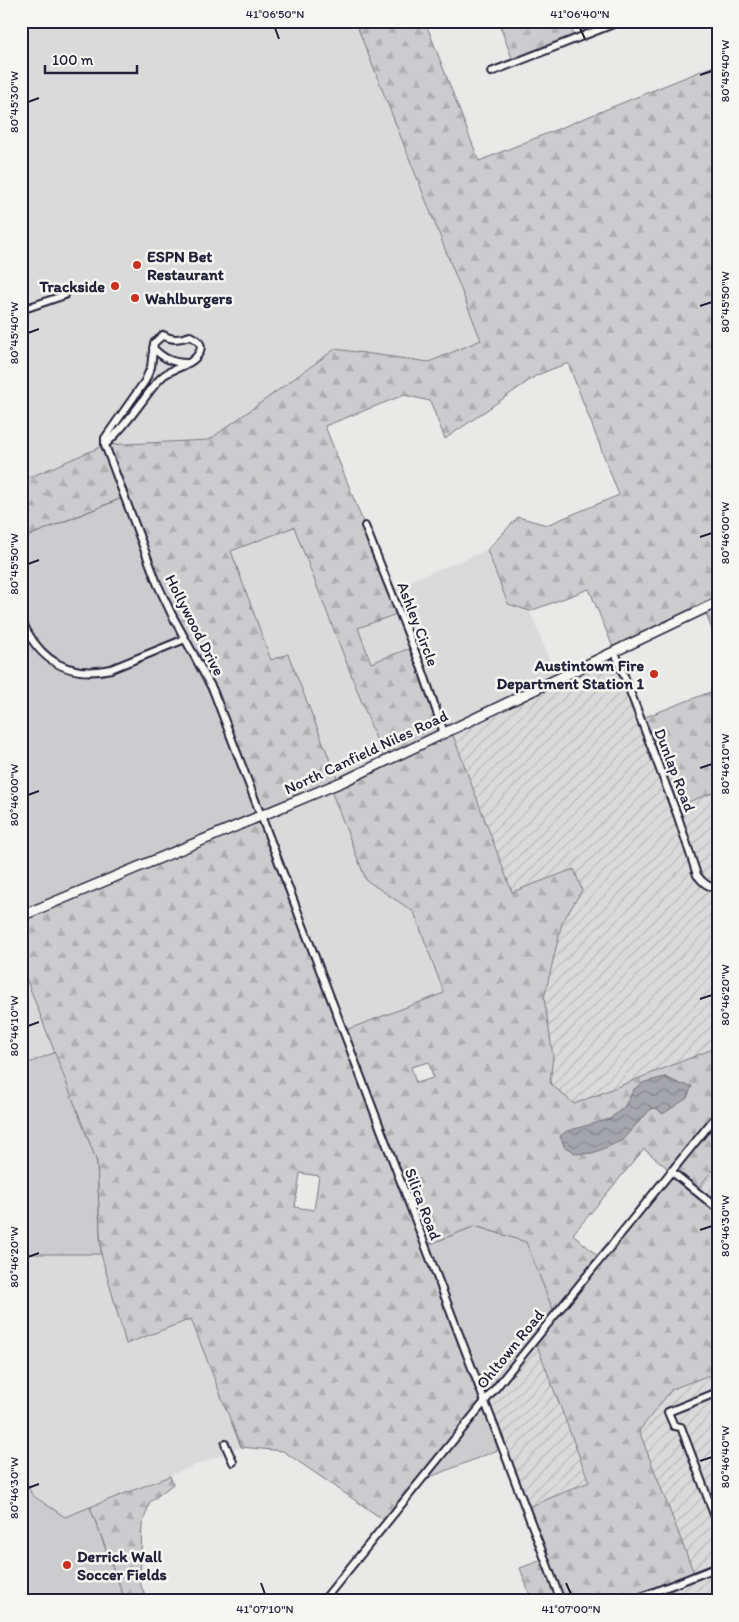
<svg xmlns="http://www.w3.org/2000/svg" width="739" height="1622" font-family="Itim,sans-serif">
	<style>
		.built { fill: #dadada }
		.industrial { fill: url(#industrial-furrows) }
		.grass { fill: #ccccce; stroke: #777784 }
		.forest { fill: url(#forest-firs); stroke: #777784; fill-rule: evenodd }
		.water { fill: url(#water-waves); stroke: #71717f }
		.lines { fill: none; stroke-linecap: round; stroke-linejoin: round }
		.minor-casing { stroke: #22223b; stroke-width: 10 }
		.major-casing { stroke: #22223b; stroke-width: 12 }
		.minor { stroke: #f6f6f2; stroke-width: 6 }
		.major { stroke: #f6f6f2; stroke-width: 9 }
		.ticks { fill: none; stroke: #22223b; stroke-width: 2 }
		.poi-dot { fill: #c8321e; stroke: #f6f6f2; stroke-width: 2 }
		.labels { text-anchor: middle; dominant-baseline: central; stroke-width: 5; stroke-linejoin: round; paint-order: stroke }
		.poi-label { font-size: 16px; font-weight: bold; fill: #22223b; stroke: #f6f6f2; text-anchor: start }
		.street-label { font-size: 16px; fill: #22223b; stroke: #f6f6f2 }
		.neatline { fill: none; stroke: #22223b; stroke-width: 2 }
		.ticks-label { font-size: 12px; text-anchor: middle; fill: #22223b }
	</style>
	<defs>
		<pattern id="industrial-furrows" width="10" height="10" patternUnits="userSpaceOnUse" patternTransform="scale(1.25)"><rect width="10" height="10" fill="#dadada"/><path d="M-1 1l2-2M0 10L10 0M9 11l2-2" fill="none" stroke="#bbbbbc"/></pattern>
		<pattern id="forest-firs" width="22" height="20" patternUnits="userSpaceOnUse" patternTransform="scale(1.25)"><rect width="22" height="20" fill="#ccccce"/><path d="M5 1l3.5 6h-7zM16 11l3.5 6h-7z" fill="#afafb2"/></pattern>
		<pattern id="water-waves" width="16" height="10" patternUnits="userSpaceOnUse" patternTransform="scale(1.25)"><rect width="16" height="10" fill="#a5a5ac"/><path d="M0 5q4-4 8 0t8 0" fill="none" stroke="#86868d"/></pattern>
	</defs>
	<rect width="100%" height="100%" fill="#e9e9e7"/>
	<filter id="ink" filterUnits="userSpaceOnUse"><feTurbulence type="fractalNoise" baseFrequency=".02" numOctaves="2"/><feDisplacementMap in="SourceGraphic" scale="10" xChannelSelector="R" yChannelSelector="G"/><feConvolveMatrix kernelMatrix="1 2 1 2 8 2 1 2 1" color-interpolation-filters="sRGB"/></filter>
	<g filter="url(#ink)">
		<path class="built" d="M21,21h334l126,319 -52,22 -94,-13 -126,91 -104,5 -84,36z
			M294,527l91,235 -46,21 -51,-129 -16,6 -42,-109z
			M487,550l21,54 22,7 27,68 -113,54 -32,-86 -41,16 -13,-35 41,-15 -9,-24z
			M330,787l36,92 48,33 30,81 -102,38 -81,-214z
			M21,965l35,87 -35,14z
			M21,1254h80l25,90 65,-25 50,128 -176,70 -33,-22 -11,-27z"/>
		<path class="industrial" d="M615,652l60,155 43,-16v256l-144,57 -24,-21 3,-27 -9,-58 18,-75 20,-33 -8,-21 -62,23 -61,-162z
			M718,1163v46l-23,-18z
			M535,1340l54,142 -63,26 -41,-106z
			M718,1372v229h-87l64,-25 -56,-145 33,-42z"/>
		<path class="grass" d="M125,497l79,175 57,145 -240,99v-377z
			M56,1052l41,110 4,92h-80v-188z
			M475,1226l52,16 28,73 -70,87 18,46 -83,33 5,-235z
			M21,1468l11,27 33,22 25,-10 34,90 7,4h-110z"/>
		<path class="forest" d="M355,21h70l54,140 239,-97v581l-14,-36 -89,43 -26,-63 -59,22 -22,-7 -21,-54 31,-33 29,8 72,-30 -51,-132 -31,12 -92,64 -15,-38 -26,-6 -79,31 74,187 -41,15 13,35 42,-16 31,85 7,-2 61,162 62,-23 8,21 -20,33 -18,75 9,58 -3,27 24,21 144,-57v116l-22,28 22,18v163l-46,17 -33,42 56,145 -64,25h-99l-12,-33 25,-9 -19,-51 63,-26 -54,-142 20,-25 -29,-73 -51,-16 -50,20 60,156 -98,120 -104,-71 -42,-4 -50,-128 -65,25 -25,-90 -4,-92 -76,-197v-49l240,-99 -48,-127 -41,-75 -48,-118 -103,42v-58l84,-36 104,-5 126,-91 94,13 52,-22zM294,527l91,235 -46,21 -51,-129 -17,6 -40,-109zM330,788l36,92 48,32 30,81 -101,38 -82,-214zM429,1062l4,16 -17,5 -5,-16zM665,1077l15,7 -17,30 -7,-7 -5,2 -14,14 -61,31 -6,-5 19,-23 21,-7 15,-13 9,-17zM644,1149l27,22 -71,87 -27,-24zM300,1173l19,3 -5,34 -19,-3z
			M498,21h71l6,18 -61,24z
			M718,689v102l-44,16 -34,-88z
			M170,1476l3,8 -23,18 -8,23 -2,58 7,18h-16l-7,-4 -34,-90z"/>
		<path class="water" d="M665,1077l15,7 12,2 -5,12 -24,16 -7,-6 -5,1 -30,32 -28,12 -17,1 -6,-5 -5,-1 -5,-12 7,-5 43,-12 15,-13 9,-17 11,-7z"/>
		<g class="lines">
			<g class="minor-casing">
				<path id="minor" d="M491,72l130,-51
					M21,310l44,-15
					M163,335c9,6 17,4 27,1 8,4 14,8 9,17 -7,13 -25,14 -36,23 -9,8 -15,18 -22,27 -11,15 -22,29 -36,42v-7l40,-57 6,-14 3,-24z
					M153,348c10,10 19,15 34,15
					M105,445l52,138 15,32 41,75 348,911
					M365,526l57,143 22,64
					M21,619c17,40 46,60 90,50l74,-30
					M615,652l63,165 19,58c6,8 11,12 21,14
					M671,1171l47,38
					M718,1392l-50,20 6,14 7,1 37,98
					M225,1444l8,18
					M323,1601l395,-487
					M631,1601l87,-34"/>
			</g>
			<g class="major-casing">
				<path id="major" d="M21,916l323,-135 374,-179"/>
			</g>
			<use href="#minor" class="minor"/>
			<use href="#major" class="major"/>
		</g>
	</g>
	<path class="ticks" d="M275,28l4,11M580,28l5,11M700,75l12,-4M28,102l11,-4M700,306l12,-4M28,333l11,-4M700,537l12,-4M28,564l11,-4M700,768l12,-4M28,795l11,-4M700,999l12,-4M28,1026l11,-4M700,1230l12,-4M28,1257l11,-4M700,1461l12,-4M28,1488l11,-4M261,1583l4,11M566,1583l5,11"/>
	<g class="poi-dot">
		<circle cx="137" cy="265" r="5"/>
		<circle cx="115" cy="286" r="5"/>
		<circle cx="135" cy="298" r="5"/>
		<circle cx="654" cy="674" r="5"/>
		<circle cx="67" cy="1565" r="5"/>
	</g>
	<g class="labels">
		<g class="poi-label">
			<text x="147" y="256">ESPN Bet<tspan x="147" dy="18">Restaurant</tspan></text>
			<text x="105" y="286" text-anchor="end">Trackside</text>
			<text x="145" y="298">Wahlburgers</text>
			<text x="644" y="665" text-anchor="end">Austintown Fire<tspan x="644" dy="18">Department Station 1</tspan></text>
			<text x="77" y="1556">Derrick Wall<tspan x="77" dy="18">Soccer Fields</tspan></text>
		</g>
		<g class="street-label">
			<text transform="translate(418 624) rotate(69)">Ashley Circle</text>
			<text transform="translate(195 625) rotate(63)">Hollywood Drive</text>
			<text transform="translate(366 752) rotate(-25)">North Canfield Niles Road</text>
			<text transform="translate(675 770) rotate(69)">Dunlap Road</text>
			<text transform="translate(423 1204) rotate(69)">Silica Road</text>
			<text transform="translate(510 1349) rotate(-51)">Ohltown Road</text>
		</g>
	</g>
	<rect width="739" height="1622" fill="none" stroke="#f6f6f2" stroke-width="55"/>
	<path d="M45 65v8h92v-8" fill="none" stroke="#22223b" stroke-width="2.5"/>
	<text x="52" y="65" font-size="15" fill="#22223b" stroke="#f6f6f2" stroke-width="4" paint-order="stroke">100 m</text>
	<rect x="28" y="28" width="684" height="1566" class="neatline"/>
	<g class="ticks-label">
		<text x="275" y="18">41°06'50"N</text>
		<text x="580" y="18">41°06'40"N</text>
		<text transform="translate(725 71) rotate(-90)" y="4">80°45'40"W</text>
		<text transform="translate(14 102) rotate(-90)" y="4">80°45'30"W</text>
		<text transform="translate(725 302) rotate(-90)" y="4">80°45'50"W</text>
		<text transform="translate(14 333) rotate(-90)" y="4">80°45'40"W</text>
		<text transform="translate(725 533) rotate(-90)" y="4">80°46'00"W</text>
		<text transform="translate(14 564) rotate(-90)" y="4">80°45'50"W</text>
		<text transform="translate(725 764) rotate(-90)" y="4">80°46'10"W</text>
		<text transform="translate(14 795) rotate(-90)" y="4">80°46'00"W</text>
		<text transform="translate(725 995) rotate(-90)" y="4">80°46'20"W</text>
		<text transform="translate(14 1026) rotate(-90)" y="4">80°46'10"W</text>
		<text transform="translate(725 1226) rotate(-90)" y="4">80°46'30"W</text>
		<text transform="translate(14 1257) rotate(-90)" y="4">80°46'20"W</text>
		<text transform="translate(725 1457) rotate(-90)" y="4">80°46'40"W</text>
		<text transform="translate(14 1488) rotate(-90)" y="4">80°46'30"W</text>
		<text x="265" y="1613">41°07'10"N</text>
		<text x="571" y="1613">41°07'00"N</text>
	</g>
</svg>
